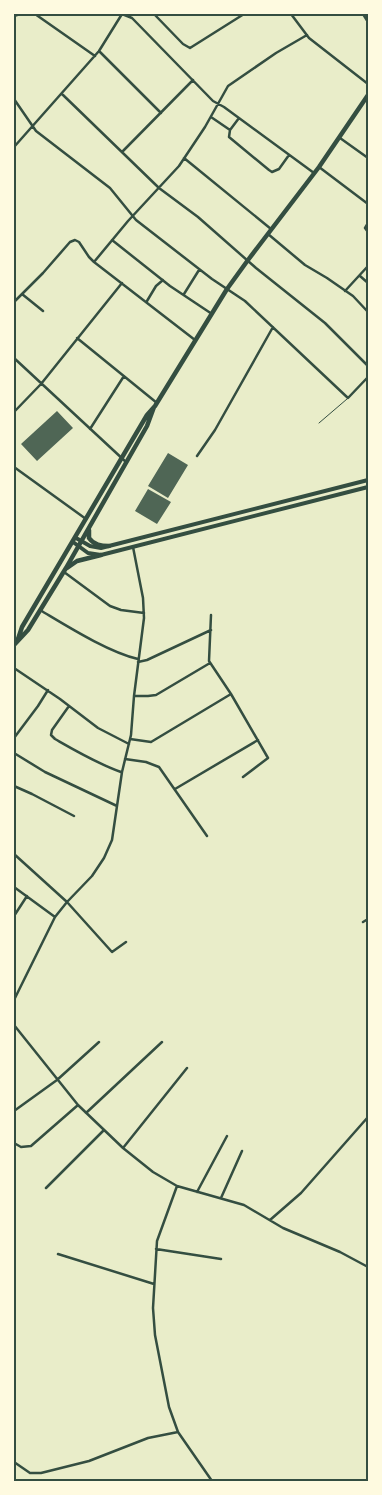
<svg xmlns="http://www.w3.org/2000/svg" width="382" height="1495" font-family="Roboto,sans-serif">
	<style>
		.building { fill: #4f6655 }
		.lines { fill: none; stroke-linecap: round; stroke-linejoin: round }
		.service { stroke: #344e41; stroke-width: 1 }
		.minor { stroke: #344e41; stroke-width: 2.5 }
		.secondary { stroke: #344e41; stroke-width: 4 }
		.primary { stroke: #344e41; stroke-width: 4.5 }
		.neatline { fill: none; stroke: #344e41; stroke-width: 2 }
	</style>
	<rect width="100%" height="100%" fill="#e9edc9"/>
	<path class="building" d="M57,411l16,17 -36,33 -16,-17z
		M168,453l20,12 -20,33 -20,-12z
		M148,489l23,13 -14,22 -22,-13z"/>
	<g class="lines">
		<path class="service" d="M319,423l28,-24"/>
		<path class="minor" d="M35,14l60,42
			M122,14l10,4 81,83 11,6 90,66
			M154,14l29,30 7,4 54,-34
			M291,14l18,24 59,46
			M363,14l5,8
			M14,16l6,-2
			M99,51l62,62
			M62,94l97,94 39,29 58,51 69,55 43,43
			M14,99l22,32 74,57 26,32 76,59 33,22 103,97 20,-21
			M211,117l19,13
			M239,118l-9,12 -1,7 40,33 3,2 7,-3 10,-14
			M340,138l28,20
			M14,147l85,-96 23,-37
			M122,152l71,-72
			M184,158l87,71
			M319,167l49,37
			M368,223l-3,5 3,4
			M268,234l37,31 22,13 26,18 15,16
			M112,240l58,46 42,28
			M94,262l34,-41 51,-55 26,-39 23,-41 48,-33 31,-18
			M360,276l8,7
			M345,291l23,-25
			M22,294l21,17
			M184,294l15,-24
			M147,301l9,-15 7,-6
			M14,302l29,-29 27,-31 5,-2 4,2 10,15 5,5 101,78
			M77,338l80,65
			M14,358l112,104
			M14,412l27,-28 81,-101
			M90,429l34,-53
			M197,456l18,-26 58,-103
			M14,467l72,52
			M64,572l46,34 11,4 23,3
			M40,610c27,16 68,42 98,49
			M211,615l-2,46 22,33 37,64 -25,19
			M138,662l9,-2 64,-30
			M14,668l46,31 38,29 31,16
			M134,696h14l8,-1 54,-32
			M69,706l-17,24 -1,5 4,4c21,12 43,25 66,33
			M14,738l24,-32 10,-16
			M130,739l21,3 80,-48
			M14,753l31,19 72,34
			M125,759l21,3 13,5 48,69
			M14,786l18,8 42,22
			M175,789l83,-49
			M14,854l53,48 45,50 14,-10
			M14,887l41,30
			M14,916l13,-20
			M363,922l5,-3
			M14,1000l41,-83 12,-15 25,-26 12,-18 8,-18 10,-68 9,-37 3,-39 10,-78 -1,-20 -10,-51
			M14,1025l64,80 45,43 30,24 24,14 67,19 39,23 57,24 28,15
			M14,1111l43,-31 42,-38
			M86,1113l76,-71
			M14,1143l7,4 10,-1 47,-41
			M123,1148l64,-80
			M177,1186l-20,55 -4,67 2,27 14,72 9,25 34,49
			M46,1188l58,-58
			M197,1192l30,-56
			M221,1198l21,-47
			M270,1220l31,-27 67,-76
			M156,1249l65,10
			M58,1254l96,30
			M14,1462l16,11h11l48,-12 59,-23 30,-6"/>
		<path class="secondary" d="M76,538l14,8 11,2 267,-68
			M73,542l15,11 13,2 267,-68"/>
		<path class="primary" d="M89,530v8c5,7 12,8 20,8
			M67,568l10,-7 24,-6
			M18,639l4,-12 125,-212 8,-9 72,-117 21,-29 71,-93 49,-72
			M14,645l14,-15 38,-62 81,-142 7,-19"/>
	</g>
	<rect width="382" height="1495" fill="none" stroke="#fefae0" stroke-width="30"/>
	<rect x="15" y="15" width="352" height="1465" class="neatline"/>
</svg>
